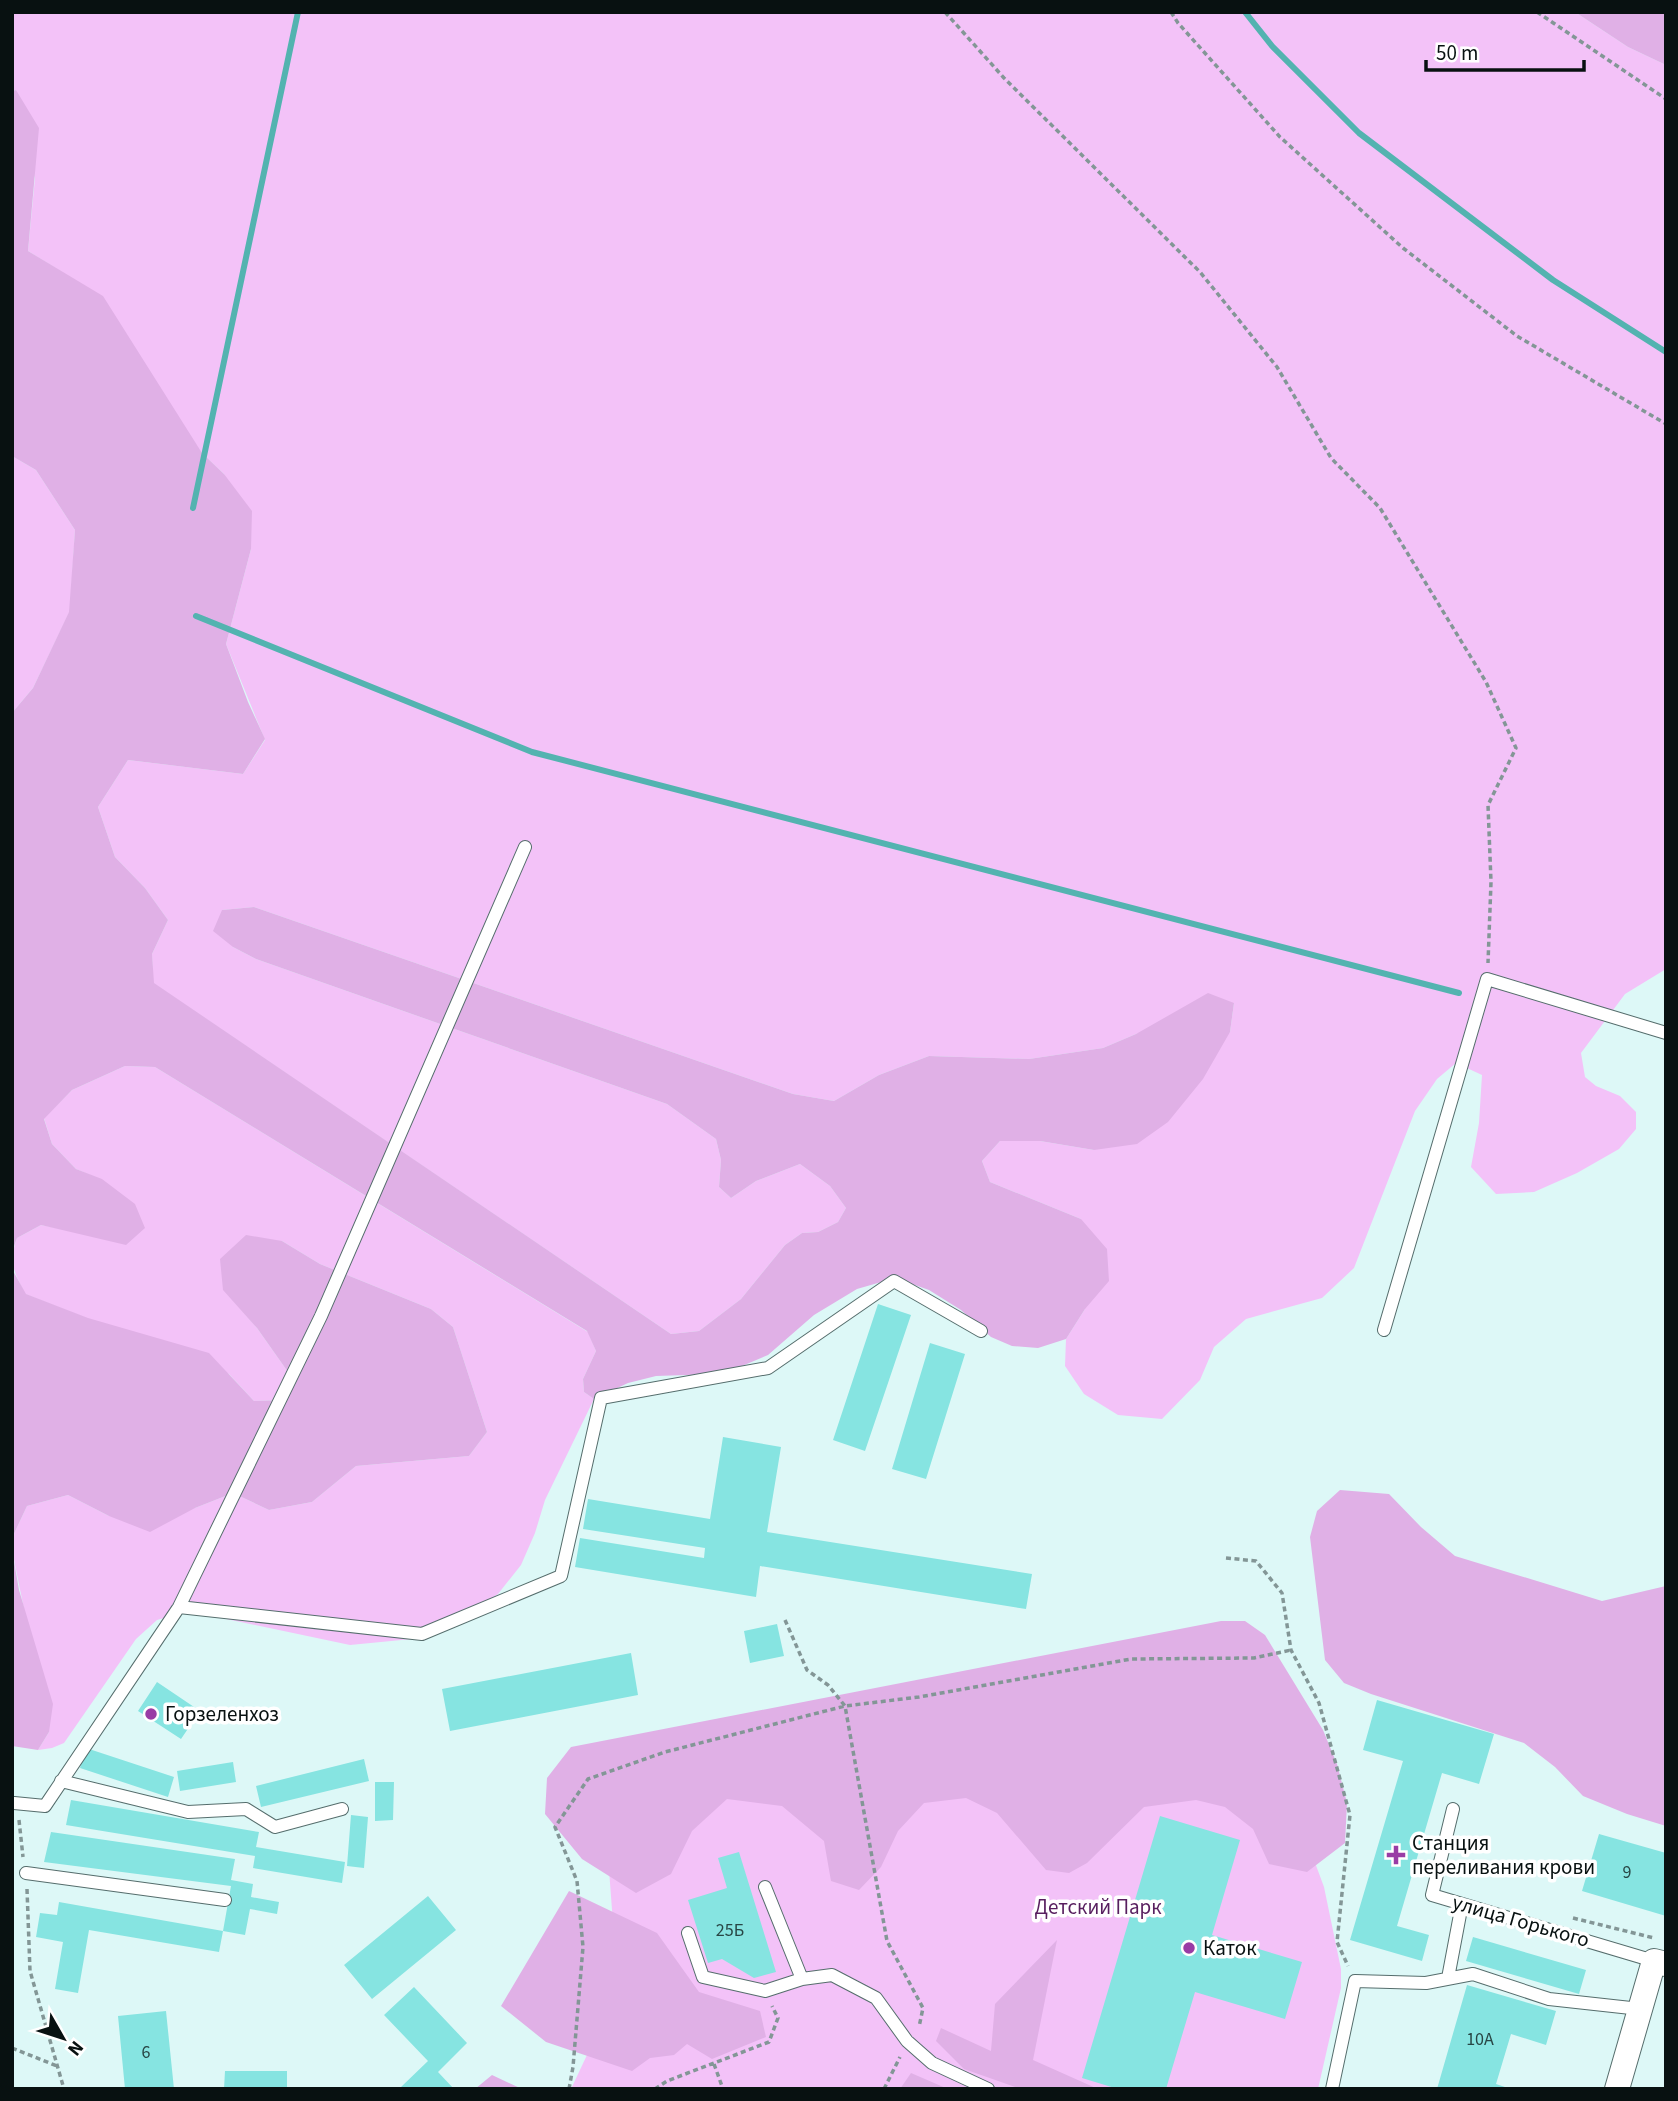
<svg xmlns="http://www.w3.org/2000/svg" width="1678" height="2101" font-family="'Source Sans 3',sans-serif">
	<style>
		.green { fill: #f3c2f8 }
		.forest { fill: #e0b0e6 }
		.lines { fill: none; stroke-linecap: round; stroke-linejoin: round }
		.stream { stroke: #53b3b0; stroke-width: 6 }
		.building { fill: #86e4e1 }
		.lane-casing { stroke: #556d6c; stroke-width: 14 }
		.street-casing { stroke: #556d6c; stroke-width: 26 }
		.path { stroke: #839696; stroke-width: 3.5; stroke-dasharray: 5 3.5; stroke-linecap: butt }
		.lane { stroke: #fff; stroke-width: 12 }
		.street { stroke: #fff; stroke-width: 24 }
		.poi-dot { fill: #993ca5; stroke: #fff; stroke-width: 2.5 }
		.labels { text-anchor: middle; dominant-baseline: central; stroke-width: 7; stroke-linejoin: round; paint-order: stroke }
		.number-label { font-size: 18px; fill: #284645 }
		.poi-label { font-size: 21px; fill: #081111; stroke: #fff; text-anchor: start }
		.park-label { font-size: 21px; fill: #581f5f; stroke: #fff }
		.street-label { font-size: 21px; fill: #081111; stroke: #fff }
	</style>
	<rect width="100%" height="100%" fill="#ddf8f7"/>
	<path class="green" d="M12,12h1563l53,35 38,18v904l-41,25 -44,59 4,24 11,9 24,10 16,16v17l-17,20 -42,24 -43,19 -38,2 -25,-27 8,-44 3,-48 -26,-12 -19,16 -22,32 -61,157 -32,30 -76,21 -32,28 -14,33 -38,39 -44,-4 -34,-21 -19,-28 1,-27 19,-30 -4,-90 -91,-37 -8,-21 18,-20h40l54,9 136,-118 4,-29 -98,31 -33,14 -74,11 -100,-3 -50,19 -45,26 -41,-7 -539,-187 -32,3 11,37 23,12 411,145 49,35 5,21 -2,27 12,11 25,-17 44,-17 30,22 16,22 -8,14 -20,10 -16,1 -17,12 -44,54 -42,32 -28,3 -518,-351 -1,-29 16,-34 -23,-32 -30,-31 -17,-50 30,-47 115,14 22,-34 -39,-96 25,-95 -27,-75 -22,-21 -140,-181 -34,-21 7,-73 -19,-88 -4,1z
		M12,456l24,14 39,60 -5,81 -37,77 -21,25z
		M125,1066l30,1 433,265 8,19 -13,28 1,13 10,7 -49,101 -10,33 -14,32 -23,29 -34,23 -42,21 -72,7 -162,-34 -31,9 -21,19 -72,104 -12,5 -14,2 11,-18 -37,-182v-12l15,-32 41,-11 41,21 86,-8 38,-15 36,17 43,-8 44,-36 113,-10 18,-24 -34,-105 -22,-18 -111,-45 -38,-23 -58,49 33,38 31,44 -5,28 -29,1 -25,-27 -204,-80c-11,-23 -17,-31 -8,-56l24,-13 37,7 24,-52 -26,-11 -24,-25 -8,-26 28,-28z
		M1098,1725l206,108 20,54 17,82v19l-23,101h-747l39,-83 6,-43 -9,-120 13,-34z"/>
	<path class="forest" d="M1575,12h91v53l-38,-18z
		M16,90l23,38 -11,123 75,45 99,157 22,21 28,37 -1,38 -25,95 22,58 17,37 -22,35 -115,-14 -30,47 17,50 30,31 23,32 -16,34 2,29 517,351 28,-3 42,-32 44,-54 17,-12 16,-1 20,-10 8,-14 -16,-22 -30,-22 -44,17 -25,17 -12,-11 2,-27 -5,-21 -49,-35 -411,-145 -23,-12 -20,-16 9,-21 32,-3 539,187 41,7 45,-26 50,-19 100,3 74,-11 33,-14 72,-41 26,10 -4,29 -27,47 -35,43 -31,22 -43,6 -54,-9h-40l-18,20 8,21 91,37 26,30 2,32 -24,28 -19,30 -28,9 -26,-2 -21,-9 -30,-27 -32,-20 -34,-12 -38,11 -43,26 -46,40 -26,11 -26,8 -60,2 -28,7 -34,16 -10,-7 -1,-13 13,-28 -9,-20 -432,-264 -30,-1 -53,24 -28,29 8,25 24,25 26,10 33,25 10,24 -19,17 -85,-20 -24,13 -5,14v-539l21,-25 36,-76 6,-82 -39,-60 -24,-14v-365z
		M246,1235l36,6 38,23 111,45 22,18 34,105 -18,24 -113,10 -44,36 -43,8 -36,-17 -38,15 -45,24 -41,-16 -41,-21 -41,11 -15,32v-269l14,25 62,24 121,35 45,48 29,-1 5,-28 -31,-44 -34,-38 -3,-31z
		M1340,1490l49,4 32,33 34,29 147,45 64,-15v240l-39,-12 -44,-18 -28,-29 -31,-24 -153,-49 -27,-11 -19,-23 -15,-123 7,-26z
		M12,1550l7,40 34,114 -4,28 -11,18 -26,-4z
		M1221,1621h24l20,14 58,95 14,34 10,39 -2,40 -38,29 -38,-8 -16,-35 -28,-22 -29,-7 -52,7 -57,56 -18,10 -23,-3 -49,-57 -31,-15 -42,5 -26,28 -17,36 -22,23 -28,-9 -7,-40 -42,-35 -55,-7 -35,32 -21,43 -35,19 -54,-34 -37,-45 2,-36 24,-31z
		M569,1891l88,42 42,59 61,19 6,26 -54,22 -25,-15 -13,11 -24,3 -18,13 -86,-29 -45,-36z
		M1057,1940l-24,120 65,29h-77l-57,-20 -28,-28 5,-13 50,23 4,-47z
		M911,2073l37,16h-48z
		M492,2075l30,14h-47z"/>
	<g class="lines">
		<path class="stream" d="M1245,12l27,34 87,87 194,147 113,72
			M193,508l105,-496
			M196,616l336,136 927,241"/>
	</g>
	<path class="building" d="M878,1304l33,11 -46,136 -32,-11z
		M930,1343l35,11 -39,125 -34,-10z
		M723,1437l58,10 -14,85 265,42 -6,35 -266,-43 -4,31 -181,-30 5,-29 124,20 1,-10 -122,-19 5,-30 122,20z
		M777,1624l7,32 -34,7 -6,-32z
		M631,1653l7,42 -188,36 -8,-42z
		M157,1682l43,29 -19,28 -43,-28z
		M1377,1700l117,34 -15,50 -37,-11 -45,153 32,9 -7,26 -72,-21 53,-179 -40,-11z
		M86,1748l88,29 -6,20 -88,-29z
		M364,1759l5,22 -108,26 -5,-21z
		M233,1762l3,20 -56,9 -3,-20z
		M375,1782h19l-1,38 -18,1z
		M71,1800l188,32 -3,15 89,15 -3,21 -89,-15 2,-12 -189,-31z
		M351,1815l17,2 -4,51 -17,-2z
		M1160,1816l80,24 -28,95 90,27 -17,57 -90,-27 -29,97h-48l-36,-11z
		M51,1832l184,27 -4,21 22,4 -2,13 28,5 -2,12 -27,-5 -5,26 -22,-4 -4,21 -130,-22 -11,63 -23,-4 8,-47 -27,-5 4,-24 17,2 2,-13 164,29 8,-45 -187,-24z
		M1599,1834l67,19v63l-84,-25z
		M739,1852l37,120 -22,6 -32,-19 -14,4 -20,-63 39,-12 -9,-30z
		M428,1896l28,34 -84,69 -28,-34z
		M1473,1937l113,33 -7,24 -113,-33z
		M1467,1985l89,26 -10,34 -35,-11 -15,50 15,5h-74z
		M414,1987l53,56 -29,29 16,17 -53,-2 27,-26 -44,-46z
		M166,2011l8,78h-49l-7,-73z
		M225,2071h62v18h-63z"/>
	<g class="lines">
		<g class="lane-casing">
			<path id="lane" d="M1384,1330l103,-351 179,54
				M179,1607l243,27 139,-58 40,-178 167,-30 126,-87 87,50
				M61,1781l127,31 58,-3 29,18 67,-18
				M14,1803l31,3 134,-199 142,-291 204,-469
				M1453,1809l-21,86 222,66
				M26,1873l199,27
				M765,1887l37,92
				M688,1933l15,44 62,14 37,-12 30,-4 44,23 31,43 25,22 56,26
				M1448,1978l14,-74
				M1332,2089l23,-108 71,2 47,-9 76,25 91,10"/>
		</g>
		<g class="street-casing">
			<path id="street" d="M1617,2089l37,-128 12,3"/>
		</g>
		<path class="path" d="M945,12l59,66 196,194 77,95 54,91 49,50 106,174 30,66 -28,57 3,77 -3,81
			M1171,12l7,11 102,114 123,111 114,88 149,88
			M1537,12l129,87
			M1226,1558l30,3 26,32 9,57 28,53 31,112 -13,127 11,24
			M785,1620l22,50 21,15 17,21 42,235 36,67 -4,19
			M19,1820l4,37
			M27,1889l3,82 34,118
			M1573,1918l81,20
			M12,2048l45,18
			M714,2064l9,25
			M569,2089l4,-22 10,-120 -6,-66 -22,-54 33,-48 77,-27 180,-46 74,-9 212,-38 123,-1 37,-8
			M655,2089l12,-8 102,-39 9,-24 -6,-12
			M884,2089l16,-32"/>
		<use href="#lane" class="lane"/>
		<use href="#street" class="street"/>
	</g>
	<g class="poi-dot">
		<circle cx="151" cy="1714" r="7"/>
		<path d="M1392.5 1844.5h7v7h7v7h-7v7h-7v-7h-7v-7h7z"/>
		<circle cx="1189" cy="1948" r="7"/>
	</g>
	<g class="labels">
		<g class="number-label">
			<text x="1627" y="1872">9</text>
			<text x="730" y="1930">25Б</text>
			<text x="1480" y="2039">10А</text>
			<text x="146" y="2052">6</text>
		</g>
		<g class="poi-label">
			<text x="165" y="1714">Горзеленхоз</text>
			<text x="1412" y="1843">Станция<tspan x="1412" dy="24">переливания крови</tspan></text>
			<text x="1203" y="1948">Каток</text>
		</g>
		<g class="park-label">
			<text x="1098" y="1907">Детский Парк</text>
		</g>
		<g class="street-label">
			<text transform="translate(1521 1921) rotate(16)">улица Горького</text>
		</g>
	</g>
	<rect width="1678" height="2101" fill="none" stroke="#081111" stroke-width="28"/>
	<g transform="translate(63 2038) rotate(129)" stroke="#ffffff" stroke-width="5" paint-order="stroke">
	<path d="M0-5L12 26L0 18L-12 26Z" fill="#081111"/>
	<text y="-10" font-size="19" font-weight="bold" text-anchor="middle" fill="#081111">N</text>
	</g>
	<path d="M1426 60v10h158v-10" fill="none" stroke="#081111" stroke-width="3.5"/>
	<text x="1436" y="60" font-size="21" fill="#081111" stroke="#ffffff" stroke-width="5" paint-order="stroke">50 m</text>
</svg>
